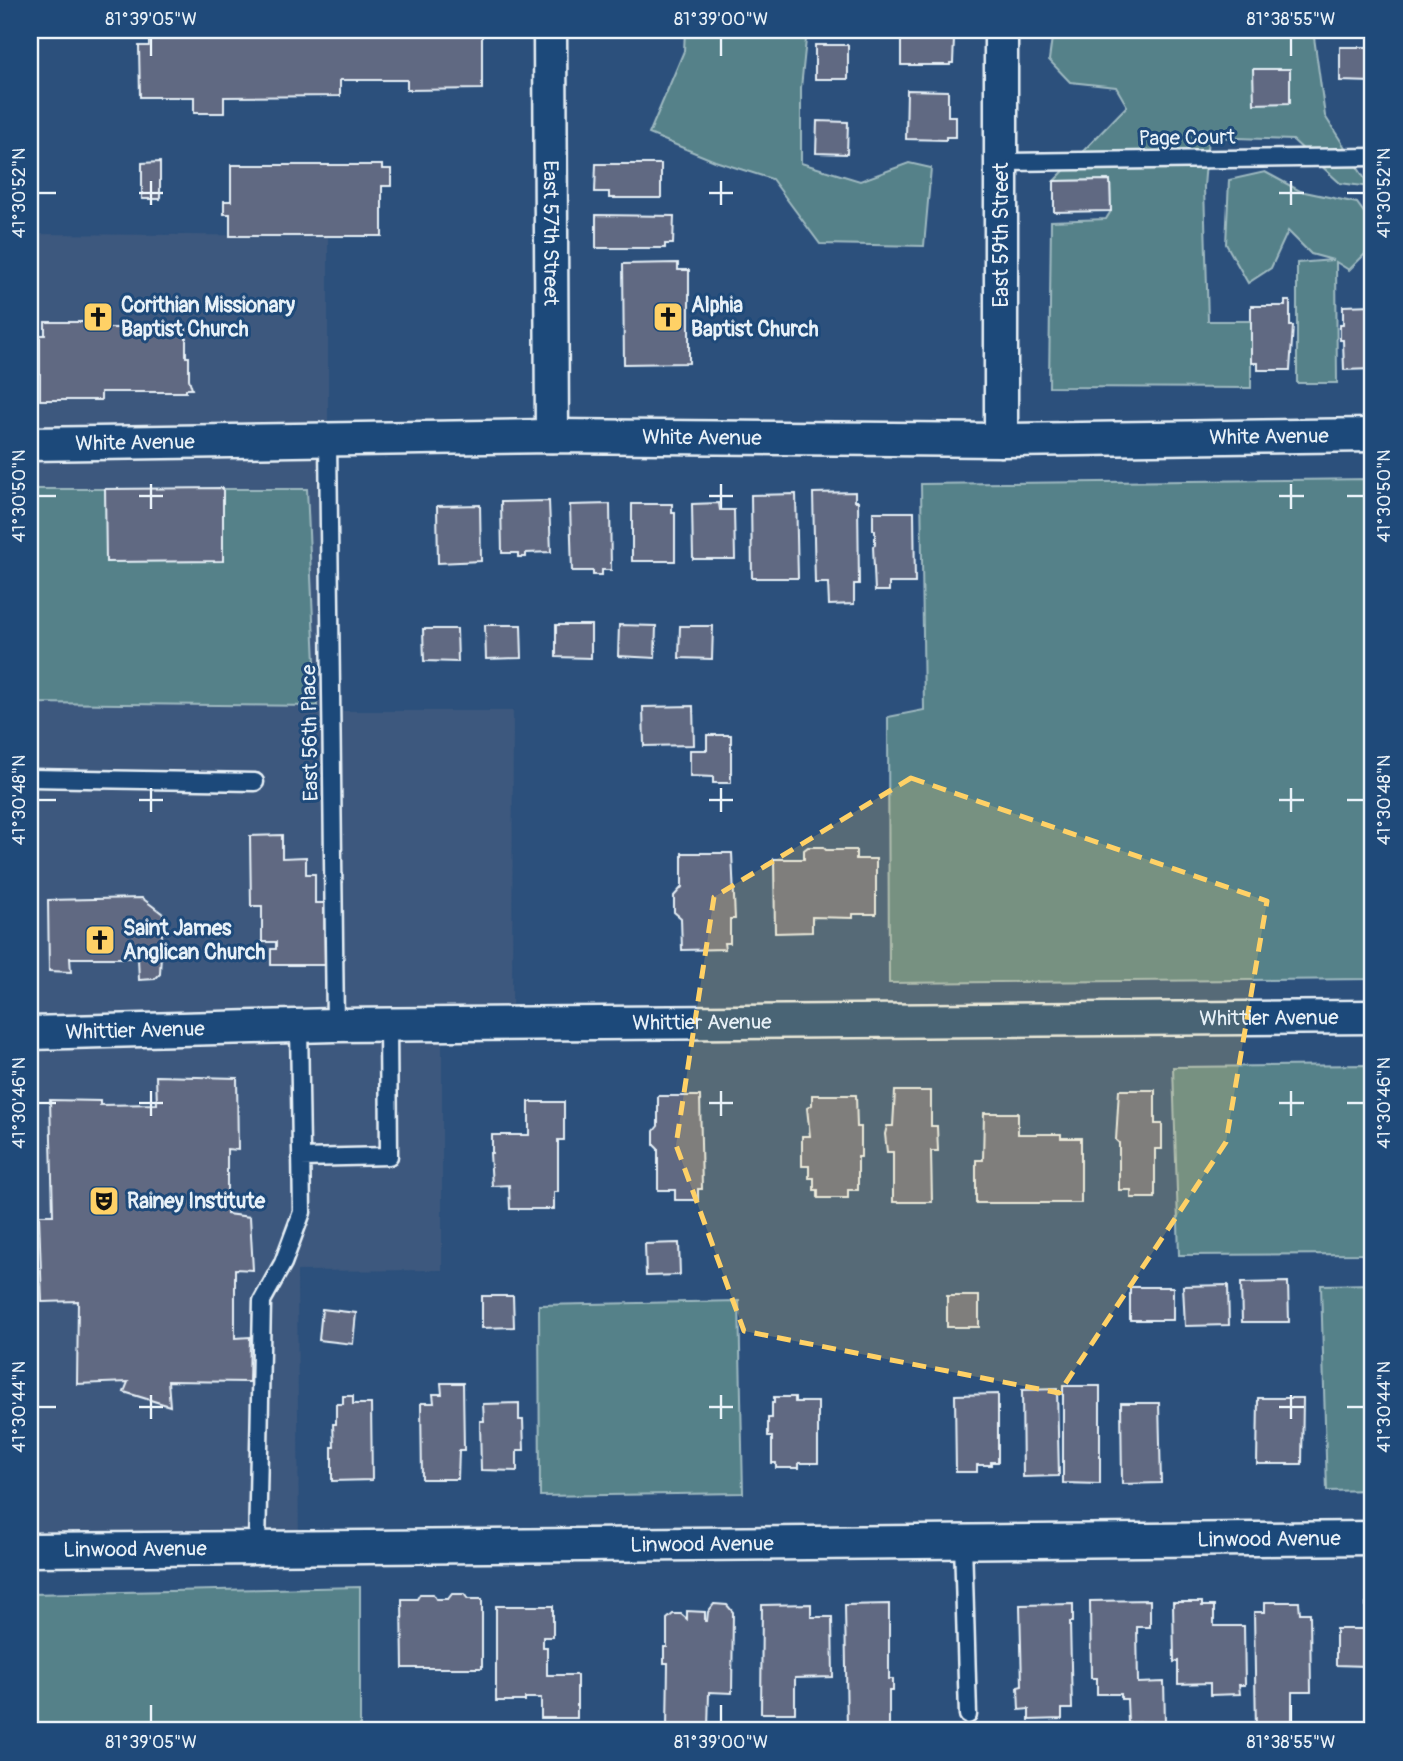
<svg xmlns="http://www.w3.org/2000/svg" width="1403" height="1761" font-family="Pangolin,sans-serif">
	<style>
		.built { fill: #3c587e }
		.green { fill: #558189; stroke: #9eb9c0; stroke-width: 2 }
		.building { fill: #606982; stroke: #e8f1f8; stroke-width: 2 }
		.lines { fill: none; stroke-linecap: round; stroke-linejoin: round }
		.service-casing { stroke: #e8f1f8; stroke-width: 21 }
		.minor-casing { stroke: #e8f1f8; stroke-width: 37 }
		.service { stroke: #1f4a7a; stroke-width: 16 }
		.minor { stroke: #1f4a7a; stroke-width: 32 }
		.marked { fill: #ffd166; fill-opacity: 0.2; stroke: #ffd166; stroke-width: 5; stroke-dasharray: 14 9; stroke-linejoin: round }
		.ticks { fill: none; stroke: #e8f1f8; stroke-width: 2.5 }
		.labels { text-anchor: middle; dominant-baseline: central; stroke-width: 6; stroke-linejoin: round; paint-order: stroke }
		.street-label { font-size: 21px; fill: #e8f1f8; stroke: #1f4a7a }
		.poi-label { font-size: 21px; font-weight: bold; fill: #e8f1f8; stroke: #1f4a7a; text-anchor: start }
		.neatline { fill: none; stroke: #e8f1f8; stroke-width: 2.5 }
		.ticks-label { font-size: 18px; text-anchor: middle; fill: #e8f1f8 }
	</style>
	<rect width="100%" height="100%" fill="#2c507c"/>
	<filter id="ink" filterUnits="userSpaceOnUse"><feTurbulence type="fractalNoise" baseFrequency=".0143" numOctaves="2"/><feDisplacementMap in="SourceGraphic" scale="14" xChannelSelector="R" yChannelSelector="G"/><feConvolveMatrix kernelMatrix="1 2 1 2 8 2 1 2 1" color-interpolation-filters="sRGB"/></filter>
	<g filter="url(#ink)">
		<path class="built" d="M30,234l298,2v205l3,270h182l-1,313h-70v246l-145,1 2,276 -269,3z"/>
		<path class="green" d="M685,30h122l-6,58v75l59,18 49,-18 22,5 -7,78 -104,-2 -48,-65 -57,-18 -66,-27 35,-83z
			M1053,30h260l12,86 45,71 -30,-4 -47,-43 -85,-3 -4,50 4,134h43v67l-202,-1 2,-166 55,-2 5,-8 -1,-31 -56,1 73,-75 -11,-19 -46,-5 -21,-22z
			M1265,172l35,19 57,12 16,22v21l-24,24 -13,-8 1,121h-40v-120l36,-3 -22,-6 -23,-23 -17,37 -23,15 -22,-39 3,-64z
			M1373,479v500l-484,4 -1,-266 36,-7 -3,-226z
			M30,489h277l10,217 -287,-3z
			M1373,1065v189l-194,1 -6,-188z
			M1373,1284v206l-46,1 -6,-206z
			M739,1301l4,192 -203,3 -1,-191z
			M360,1587v144h-330v-137z"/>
		<path class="building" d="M131,30h351v59l-75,1v-10h-67v16l-116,1v16h-30v-16h-54l-1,-51h10v-14h-18z
			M901,30h46v9h7l-1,24h-3v2h-49z
			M815,45h33v34h-33z
			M1340,47h33v35l-33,-1z
			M1253,69h37v34l-36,1z
			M907,90l41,1v25h8v21h-10v3l-40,-1z
			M817,121l31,1 -1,32 -31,-1z
			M160,162v37h-18v-36z
			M596,164h65v34h-52v-6h-14z
			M231,165h151v4h9v17h-9v50h-152v-22h-6v-13h7z
			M1110,180l1,31 -57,1v-31z
			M596,215l78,1 -1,28h-8v4h-69z
			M678,263v7h11v93l-65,1 -1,-100z
			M1285,301h5v25h3l-3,44h-32v-7h-7v-57h34z
			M1373,305v64l-29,1 -1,-30h-3v-15h3v-19z
			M45,322h49v6h92v29h3v22l3,10h-6v3h-85v8h-61v-65h5z
			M223,488v73l-117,1 -1,-73z
			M855,492v9h3l1,83h-5v20l-25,1 -1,-22h-13l-2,-90z
			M796,494l2,84h-46l-1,-83z
			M549,501l2,51 -25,1v4h-8v-4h-16l-1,-51z
			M719,503l1,7h14l1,49h-42l-1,-55z
			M610,504l1,66h-9v5h-9v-4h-21l-2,-66z
			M632,504h40v9h3v48h-43z
			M480,505l1,56 -43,2 -1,-57z
			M873,512h41l1,71h-26v8h-14l-2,-45 2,-1v-15h-2z
			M485,625h36l1,33 -36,1z
			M556,625h35v33l-35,-1z
			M619,625l37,1 -1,32 -37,-2z
			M680,626h33l-1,33 -33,-1z
			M423,629h34l1,33 -34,-1z
			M693,706l1,39 -50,1 -1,-39z
			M707,735h24v48h-18v-6l-23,-1v-26h17z
			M282,835v23l24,-1v17h9v29h9l1,62h-54v-16h5v-7h-14v-36h-11l-1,-70z
			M808,847h15l3,3h30v9h20v55h-23v4l-41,-1v15l-37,1 -1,-74h30v-9z
			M682,853h50l3,66h-5v24h-6l1,6 -43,1 -1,-32 -7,-6v-16l8,-9z
			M142,898l21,16 -3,60 -5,5 -16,1 -1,-22h-68l1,14 -22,-1 -1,-71z
			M156,1076l81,2 1,72 -11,-1v65l23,3 3,53 -18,-1v69l15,-1 -1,45 -81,-1 2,25 -46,-14 4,-10 -51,2 1,-83 -36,1 -3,-87h14l-3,-115 50,1v4l57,-1z
			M1119,1090h36v34h7v25h-7v49h-24v-8h-12v-47l-3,-3z
			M895,1091h36v35h6l1,25h-7l1,51h-39v-50h-6l-2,-18 2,-8h6z
			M812,1095h44l1,32h4v30h-3v33h-10v8h-30v-8h-4v-12h-5v-12h-7v-30h8l-3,-28 5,-3z
			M658,1096h42l2,93h-4v11h-23v-10h-17v-41l-4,-4v-14l4,-5z
			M529,1102h35v38h-6v52h-4v17h-44l-1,-24 -17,1 -2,-33h2v-18h37z
			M984,1113h34v21h43v4h20v65h-105v-43h7z
			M679,1243l1,32 -34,1 -1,-32z
			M1288,1282l1,40h-47l-1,-39z
			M1228,1285l1,40 -44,1 -2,-40z
			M1130,1287h43v33h-43z
			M482,1296h31l1,31 -32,1z
			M947,1296h32v31h-32z
			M322,1309l34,4 -3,31 -34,-4z
			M441,1383h22l1,67h-5l-1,29h-36l-1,-76h13l-1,-9h9z
			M1063,1386h37v98l-37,-1z
			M1057,1389l2,87 -36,1 -1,-87z
			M998,1394v68h-7v3h-14v7h-21l-1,-77z
			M343,1396h10v8h18l1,76 -40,1v-34h2l-1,-23h3v-20h7z
			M774,1397h21v5h23v61h-19v5h-23v-5h-4v-26h-4v-19h4v-15h2z
			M1258,1398h45l-1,66h-45z
			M519,1403v17h4l1,30h-7v21l-36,-1 -1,-49h4l-1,-17z
			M1121,1403h38l2,80 -39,1z
			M420,1594h13l3,5h12l4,-5h12l4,5h14v69h-79l-1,-69h15z
			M1150,1600v27h-13l1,56 26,-1 1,40 -37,1 -1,-24h-6v-5h-24v-16h-6l-1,-77z
			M1173,1602h29v4h12v20h30l1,59h-6l1,9 -30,1v-12l-32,1v-23l-4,1z
			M1265,1602h34l1,11h10l1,79h-19v39h-36l-2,-119h11z
			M1366,1603h7v83h-7v-20l-30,-1v-36h30z
			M714,1604l13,1 6,7 -1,81 -23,-1 -1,37h-41l1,-66h-4v-16h3v-28l6,-5h8l6,5v-8l18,1v9h2l1,-9z
			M811,1604v13h21l1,60 -38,1v35h-34l1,-108z
			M889,1604v75h4v12h-4v40h-42l-2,-126z
			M1073,1604v18h-3l2,87h-10v10l-33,1v-11l-10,1 -1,-23 4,-1 -2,-81z
			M496,1606h57v31h-10v10h4v28h30v43h-36v-20h-16v3h-29z"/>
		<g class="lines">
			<g class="service-casing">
				<path id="service" d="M1001,162l372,-5
					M328,441l7,584
					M30,778l225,4
					M301,1158l88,-2 -1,-132
					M963,1542l5,173
					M257,1548l5,-247 21,-38 19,-51 -3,-186"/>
			</g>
			<g class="minor-casing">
				<g id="minor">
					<path id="s1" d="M550,30l2,406"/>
					<path d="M1001,30v410"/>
					<path id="s2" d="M30,444l522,-8 449,4 372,-5"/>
					<path id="s3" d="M30,1033l305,-8 1038,-8"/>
					<path id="s4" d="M30,1550l1343,-12"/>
				</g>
			</g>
			<use href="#service" class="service"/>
			<use href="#minor" class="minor"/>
		</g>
	</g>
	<path class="marked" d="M911,778l356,123 -41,241 -167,251 -315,-62 -68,-186 38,-248z"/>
	<path class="ticks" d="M151,38v18M721,38v18M1291,38v18M151,181v24M721,181v24M1291,181v24M38,193h18M139,193h24M709,193h24M1279,193h25M1347,193h17M151,484v25M721,484v25M1291,484v25M38,496h18M139,496h24M709,496h24M1279,496h25M1347,496h17M151,788v24M721,788v24M1291,788v24M38,800h18M139,800h24M709,800h24M1279,800h25M1347,800h17M151,1091v25M721,1091v25M1291,1091v25M38,1103h18M139,1103h24M709,1103h24M1279,1103h25M1347,1103h17M151,1395v24M721,1395v24M1291,1395v24M38,1407h18M139,1407h24M709,1407h24M1279,1407h25M1347,1407h17M151,1705v17M721,1705v17M1291,1705v17"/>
	<defs>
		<g id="church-square" transform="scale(1.575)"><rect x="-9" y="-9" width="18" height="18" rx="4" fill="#ffd166" stroke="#1f4a7a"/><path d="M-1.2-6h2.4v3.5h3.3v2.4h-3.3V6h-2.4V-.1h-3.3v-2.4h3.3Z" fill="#111"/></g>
		<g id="theatre-square" transform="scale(1.575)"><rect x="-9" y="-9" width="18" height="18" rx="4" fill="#ffd166" stroke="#1f4a7a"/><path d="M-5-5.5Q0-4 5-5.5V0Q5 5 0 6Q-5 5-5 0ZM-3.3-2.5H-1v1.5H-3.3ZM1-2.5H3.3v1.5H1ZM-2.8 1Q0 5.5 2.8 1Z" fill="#111"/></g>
	</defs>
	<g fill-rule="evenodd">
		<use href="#church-square" x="98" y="317"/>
		<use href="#church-square" x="668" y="317"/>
		<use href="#church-square" x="100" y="940"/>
		<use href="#theatre-square" x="104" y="1201"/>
	</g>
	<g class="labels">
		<g class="street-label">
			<text transform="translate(1187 138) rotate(-1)">Page Court</text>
			<text stroke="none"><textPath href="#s1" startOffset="203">East 57th Street</textPath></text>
			<text transform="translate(1001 235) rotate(-90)">East 59th Street</text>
			<text stroke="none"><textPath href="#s2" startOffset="1239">White Avenue</textPath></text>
			<text stroke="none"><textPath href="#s2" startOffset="672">White Avenue</textPath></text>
			<text stroke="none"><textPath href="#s2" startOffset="105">White Avenue</textPath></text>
			<text transform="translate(310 733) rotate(-91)">East 56th Place</text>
			<text stroke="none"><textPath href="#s3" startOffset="1239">Whittier Avenue</textPath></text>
			<text stroke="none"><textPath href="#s3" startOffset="672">Whittier Avenue</textPath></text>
			<text stroke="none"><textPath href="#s3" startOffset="105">Whittier Avenue</textPath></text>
			<text stroke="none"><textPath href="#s4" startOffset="1239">Linwood Avenue</textPath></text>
			<text stroke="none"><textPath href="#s4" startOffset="672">Linwood Avenue</textPath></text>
			<text stroke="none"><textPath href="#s4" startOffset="105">Linwood Avenue</textPath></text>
		</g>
		<g class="poi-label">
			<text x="121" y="305">Corithian Missionary<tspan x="121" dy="24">Baptist Church</tspan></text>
			<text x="691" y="305">Alphia<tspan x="691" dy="24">Baptist Church</tspan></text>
			<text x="123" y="928">Saint James<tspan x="123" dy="24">Anglican Church</tspan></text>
			<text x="127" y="1201">Rainey Institute</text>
		</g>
	</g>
	<rect width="1403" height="1761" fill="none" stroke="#1f4a7a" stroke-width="77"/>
	<rect x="38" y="38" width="1326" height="1684" class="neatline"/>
	<g class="ticks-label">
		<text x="151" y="25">81°39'05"W</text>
		<text x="721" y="25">81°39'00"W</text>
		<text x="1291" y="25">81°38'55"W</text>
		<text transform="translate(19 193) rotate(-90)" y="6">41°30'52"N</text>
		<text transform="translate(1384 193) rotate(-90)" y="6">41°30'52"N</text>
		<text transform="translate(19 496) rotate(-90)" y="6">41°30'50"N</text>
		<text transform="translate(1384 496) rotate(-90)" y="6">41°30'50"N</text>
		<text transform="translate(19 800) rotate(-90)" y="6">41°30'48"N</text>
		<text transform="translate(1384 800) rotate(-90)" y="6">41°30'48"N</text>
		<text transform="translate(19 1103) rotate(-90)" y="6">41°30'46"N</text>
		<text transform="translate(1384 1103) rotate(-90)" y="6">41°30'46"N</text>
		<text transform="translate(19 1407) rotate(-90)" y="6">41°30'44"N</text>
		<text transform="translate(1384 1407) rotate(-90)" y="6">41°30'44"N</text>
		<text x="151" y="1748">81°39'05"W</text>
		<text x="721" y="1748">81°39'00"W</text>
		<text x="1291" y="1748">81°38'55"W</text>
	</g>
</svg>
